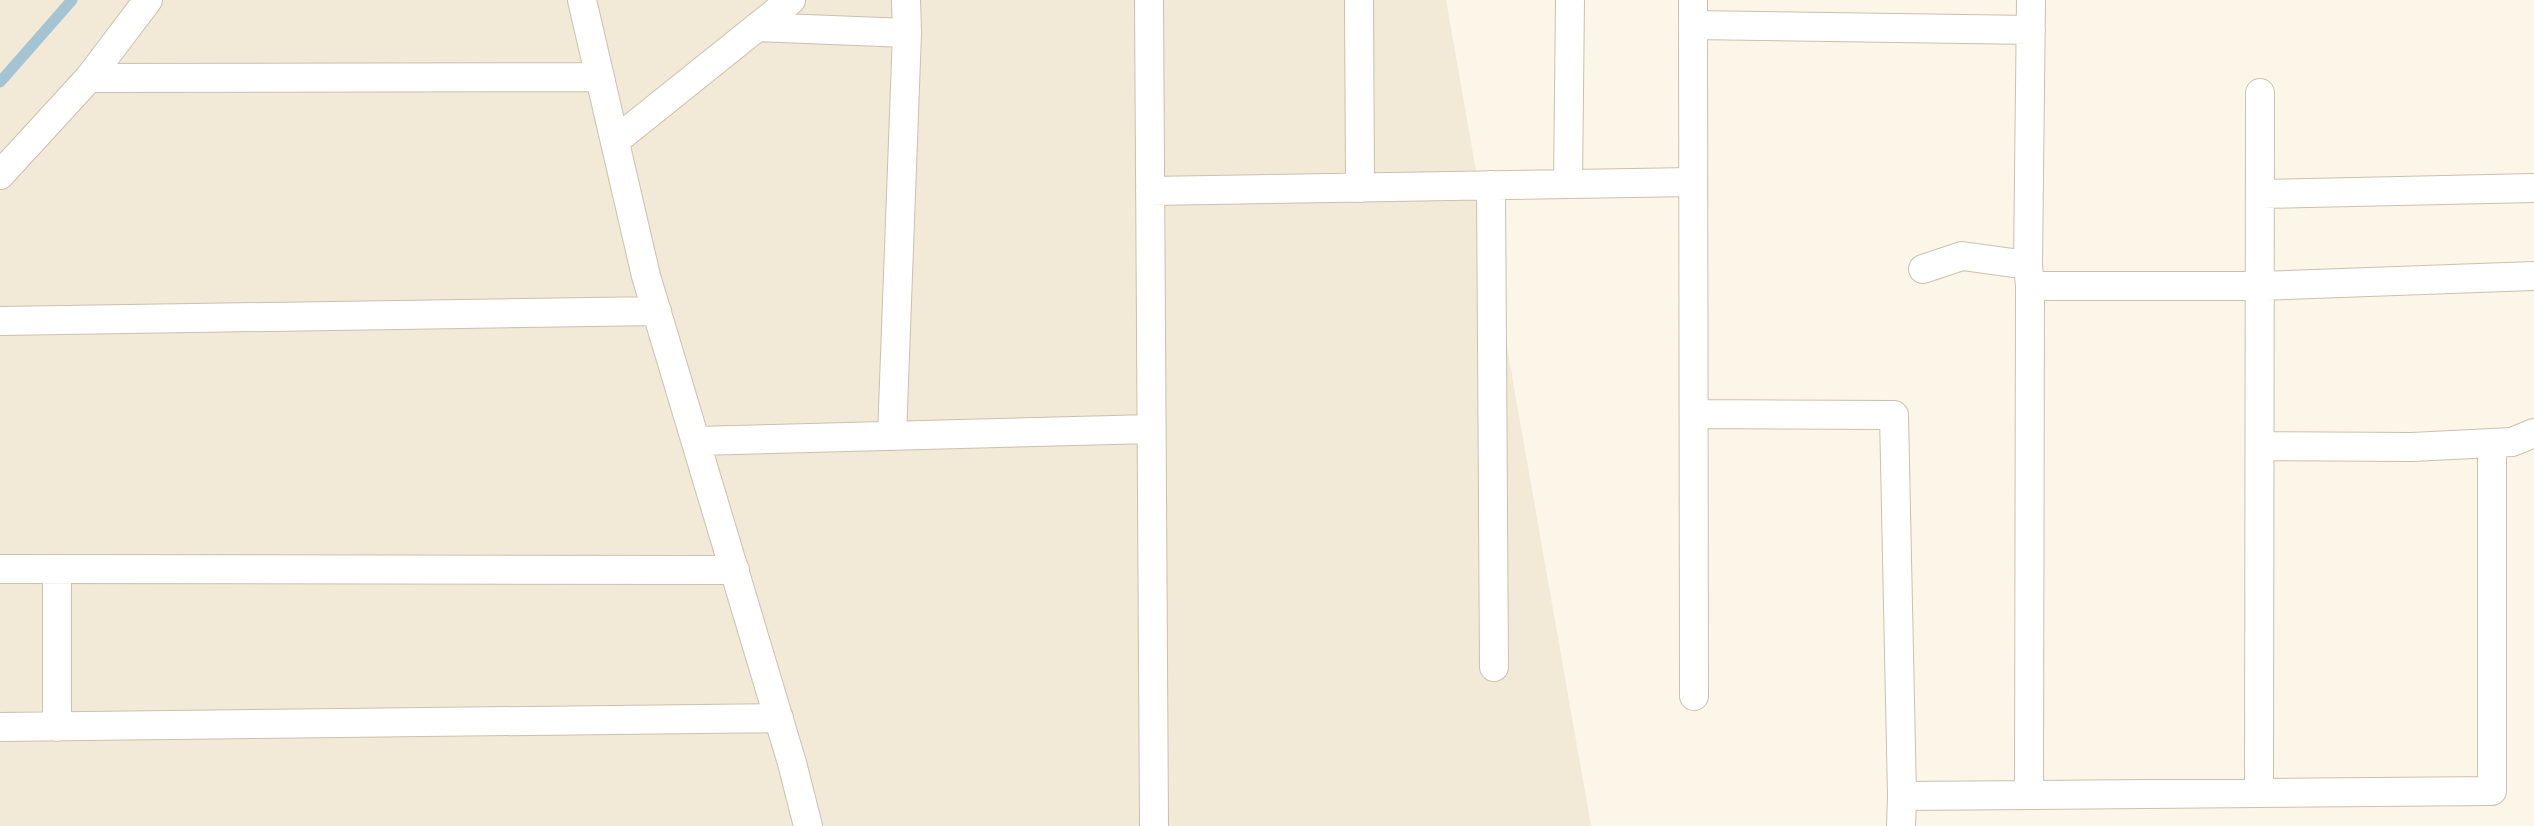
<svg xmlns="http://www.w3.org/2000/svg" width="2534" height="826" font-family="Lato,sans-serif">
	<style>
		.residential { fill: #f2e9d6 }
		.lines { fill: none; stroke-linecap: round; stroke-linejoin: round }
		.stream { stroke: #a4c4d3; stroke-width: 11 }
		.street-casing { stroke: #ccc0ae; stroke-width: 30 }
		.street { stroke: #fff; stroke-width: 28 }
	</style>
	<rect width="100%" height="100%" fill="#fbf6e7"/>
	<path class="residential" d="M0,0h1446l145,826h-1591z"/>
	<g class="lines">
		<path class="stream" d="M0,82l72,-82"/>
		<g class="street-casing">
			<path id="street" d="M582,0l64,276 146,487 16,63
				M906,0l1,33
				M1149,0l5,826
				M1359,0l1,188
				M1693,0l1,696
				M1693,25l338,5
				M757,27l150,6 -15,403
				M89,78l511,-1
				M615,141l176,-141
				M0,175l89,-97 59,-78
				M1568,184l2,-184
				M1491,185l3,482
				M1150,191l543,-9
				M2260,194l274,-6
				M1923,269l39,-13 66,9
				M2030,286h230l274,-10
				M0,321l657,-10
				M1694,414l200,1 8,381
				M696,441l455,-12
				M2260,446l152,1 100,-5 22,-9
				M0,569l735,1
				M0,727l779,-9
				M57,727v-158
				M2259,793l1,-700
				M2029,795l1,-509 -2,-21 3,-265
				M1901,826l1,-30 590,-5v-348"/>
		</g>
		<use href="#street" class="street"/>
	</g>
</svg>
